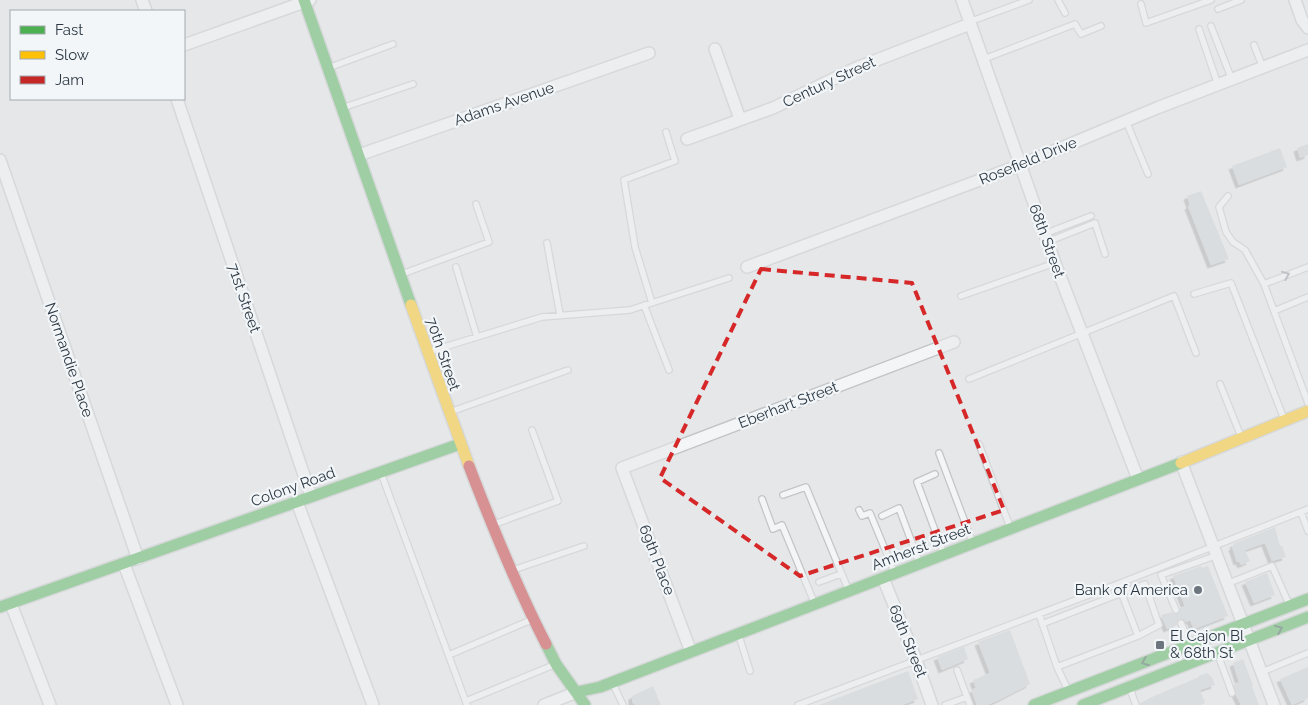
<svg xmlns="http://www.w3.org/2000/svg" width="1308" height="705" font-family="Raleway,sans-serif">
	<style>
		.building { fill: #cdd0d2; filter: url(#shadow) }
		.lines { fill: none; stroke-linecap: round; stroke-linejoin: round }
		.lane-casing { stroke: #c3c5c7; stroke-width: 8 }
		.street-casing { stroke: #c3c5c7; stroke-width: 14 }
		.fast-casing { stroke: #c3c5c7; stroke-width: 14 }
		.slow-casing { stroke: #c3c5c7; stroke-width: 14 }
		.jam-casing { stroke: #c3c5c7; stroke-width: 14 }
		.lane { stroke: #f4f5f6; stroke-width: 5.5 }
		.street { stroke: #f4f5f6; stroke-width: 11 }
		.fast { stroke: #4caf50; stroke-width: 11 }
		.slow { stroke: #ffc107; stroke-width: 11 }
		.jam { stroke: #c62828; stroke-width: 11 }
		.oneway { stroke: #90969c }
		.oneway2 { stroke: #355c47 }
		.marked { fill: none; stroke: #d62828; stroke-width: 4; stroke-dasharray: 10 6; stroke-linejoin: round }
		.poi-dot { fill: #6c757d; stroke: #f3f6f8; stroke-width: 2 }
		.labels { text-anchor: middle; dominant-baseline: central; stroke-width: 4.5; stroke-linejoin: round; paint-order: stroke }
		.street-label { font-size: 15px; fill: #2b3843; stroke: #f3f6f8 }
		.poi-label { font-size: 15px; fill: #2b3843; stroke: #f3f6f8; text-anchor: end }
	</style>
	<defs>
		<filter id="shadow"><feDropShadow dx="-3.5" dy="3.5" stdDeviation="0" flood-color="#0004"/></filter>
	</defs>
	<rect width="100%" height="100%" fill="#e5e7e9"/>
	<path class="building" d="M1308,144v11l-8,3 -3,-10z
		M1280,148l7,19 -48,18 -7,-19z
		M1201,191l28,68 -18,6 -23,-59 2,-1 -3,-9z
		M1275,527l5,19h2l4,11 -14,4 -7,-18 -20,7 5,11 -9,4 -2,-4 -2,1 -5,-15 2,-1 -1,-2z
		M1201,566l1,2 6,-2 20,50 -34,13 -4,-9 -4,2 -3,-3h-3l-3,2v4l-10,4 -6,-14 11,-3 2,2h3l3,-2v-4l5,-2 -12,-30z
		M1267,573l8,22 -21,8 -9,-21z
		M1010,630l20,54 -31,16 -12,5h-10l-6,-15 5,-2 -3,-8 17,-7 -12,-31z
		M964,647l4,12 -26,11 -5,-13z
		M1243,659l10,26 -1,1 7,19h-18l-5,-10 -2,-11 5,-2 -6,-19z
		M1308,667v31l-16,7 -12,-26z
		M908,671l10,28 -16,6h-83z
		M1207,673l5,4 3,8 -15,5 5,13 -5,2h-59l-1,-2 14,-7 45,-19 -1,-1z
		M653,686l8,19h-26l-3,-3v-6z"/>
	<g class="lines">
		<g class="lane-casing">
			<path id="lane" d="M1058,0l7,13
				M1141,4l5,19 65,-23
				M1218,9l23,-9
				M969,22l60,-22
				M1211,26l21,54
				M1199,29l19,56
				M1254,45l9,23
				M984,59l91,-35 6,10 20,-8
				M328,68l65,-24
				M342,108l71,-24
				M1126,121l22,53
				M1228,196l-9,11 7,25 7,10 12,8 19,34 44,119
				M1044,234l47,-18
				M1047,242l48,-19 10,31
				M547,243l13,72
				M456,267l21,70
				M402,274l87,-32 -13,-38
				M1264,284l44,-17
				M1194,294l37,-11 53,136
				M961,296l94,-33
				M652,303l-17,-56 -11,-67 51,-19 -9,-29
				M644,305l25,65
				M1274,311l34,-14
				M428,352l114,-35 88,-7 99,-32
				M969,379l205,-83 22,57
				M1220,384l22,55
				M450,412l118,-42
				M979,444l31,83
				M939,453l33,88
				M381,473l86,232
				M935,474l-18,8 26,70
				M783,495l23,-8 42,102
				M762,499l11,30 9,-4 32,77
				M859,510l3,6 8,-3 24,58
				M1301,512l7,19
				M882,516l17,-8 20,54
				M492,525l66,-24 -26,-71
				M513,570l71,-24
				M819,582l22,-8
				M1229,583l43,-17 17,38
				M1176,610l-15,-35 57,-20
				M1039,614l18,53 81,-31 -20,-52
				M1181,623l8,19
				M1042,624l103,-40 14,41 -21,11
				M739,636l11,35
				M449,655l82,-35
				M1218,655l14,38
				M1057,667l11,23
				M957,670l13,35
				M1262,672l46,-19
				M613,684l10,21
				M1130,689l6,16
				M466,701l90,-37
				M798,705l320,-121 190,-75
				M945,705l22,-8"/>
		</g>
		<g class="street-casing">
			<path id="street" d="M142,0l4,11
				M962,0l93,263 83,216
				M1295,0l7,20 6,8
				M184,45l126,-45
				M715,49l25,70
				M177,99l134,397
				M687,139l86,-31 83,-40 114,-44
				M359,155l290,-102
				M0,160l138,399
				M747,267l273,-102 137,-57 151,-58
				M1181,462l93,243
				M297,502l76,203
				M124,564l53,141
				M883,578l32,79 17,48
				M11,604l39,101
				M691,652l-69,-184 332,-126
				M544,705l33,-13"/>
		</g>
		<g class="fast-casing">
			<path id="fast" d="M304,0l107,305
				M0,607l460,-163
				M546,644l10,20 29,41
				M577,692l23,-5 581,-224
				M1034,705l274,-106
				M1083,705l225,-88"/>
		</g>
		<g class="slow-casing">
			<path id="slow" d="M411,305l58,161
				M1181,463l127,-52"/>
		</g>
		<g class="jam-casing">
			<path id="jam" d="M469,466c23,60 47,120 77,178"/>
		</g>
		<use href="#lane" class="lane"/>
		<use href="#street" class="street"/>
		<use href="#fast" class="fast"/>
		<use href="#slow" class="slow"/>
		<use href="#jam" class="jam"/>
	</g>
	<defs><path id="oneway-chevron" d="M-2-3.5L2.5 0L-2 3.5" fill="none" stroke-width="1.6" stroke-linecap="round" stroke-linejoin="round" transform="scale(1.25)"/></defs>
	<use class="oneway" href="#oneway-chevron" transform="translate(1286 275) rotate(-22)"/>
	<g class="oneway2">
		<use href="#oneway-chevron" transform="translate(1279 629) rotate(-22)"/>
		<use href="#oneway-chevron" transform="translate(1145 662) rotate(159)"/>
	</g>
	<path d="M0 0H1308V705H0ZM761,269l151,14 92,227 -204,66 -140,-98z" fill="#e5e7e9" fill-opacity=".55" fill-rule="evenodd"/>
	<path class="marked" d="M761,269l151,14 92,227 -204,66 -140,-98z"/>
	<g class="poi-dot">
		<circle cx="1198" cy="590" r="5"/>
		<rect x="1155" y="640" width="10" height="10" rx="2.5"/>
	</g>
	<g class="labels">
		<g class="street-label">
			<text transform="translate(829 82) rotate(-25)">Century Street</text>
			<text transform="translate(504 104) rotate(-19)">Adams Avenue</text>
			<text transform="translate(1028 161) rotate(-22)">Rosefield Drive</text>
			<text transform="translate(1047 241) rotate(70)">68th Street</text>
			<text transform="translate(244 298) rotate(71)">71st Street</text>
			<text transform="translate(443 354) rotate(71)">70th Street</text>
			<text transform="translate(69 360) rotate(71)">Normandie Place</text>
			<text transform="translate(788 405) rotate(-21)">Eberhart Street</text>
			<text transform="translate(293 487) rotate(-20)">Colony Road</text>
			<text transform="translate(921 547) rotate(-21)">Amherst Street</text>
			<text transform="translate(657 560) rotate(69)">69th Place</text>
			<text transform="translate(908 641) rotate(68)">69th Street</text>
		</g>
		<g class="poi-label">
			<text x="1188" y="590">Bank of America</text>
			<text x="1170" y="636" text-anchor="start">El Cajon Bl<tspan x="1170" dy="17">&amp; 68th St</tspan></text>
		</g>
	</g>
	<rect x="10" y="10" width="175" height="90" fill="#f3f6f8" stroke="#a3aab0"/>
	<rect x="20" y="26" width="25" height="8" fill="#4caf50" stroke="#a3aab0"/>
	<text x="55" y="35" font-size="15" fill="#2b3843">Fast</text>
	<rect x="20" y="51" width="25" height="8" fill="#ffc107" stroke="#a3aab0"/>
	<text x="55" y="60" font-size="15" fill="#2b3843">Slow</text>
	<rect x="20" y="76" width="25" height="8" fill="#c62828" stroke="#a3aab0"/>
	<text x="55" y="85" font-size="15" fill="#2b3843">Jam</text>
</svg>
